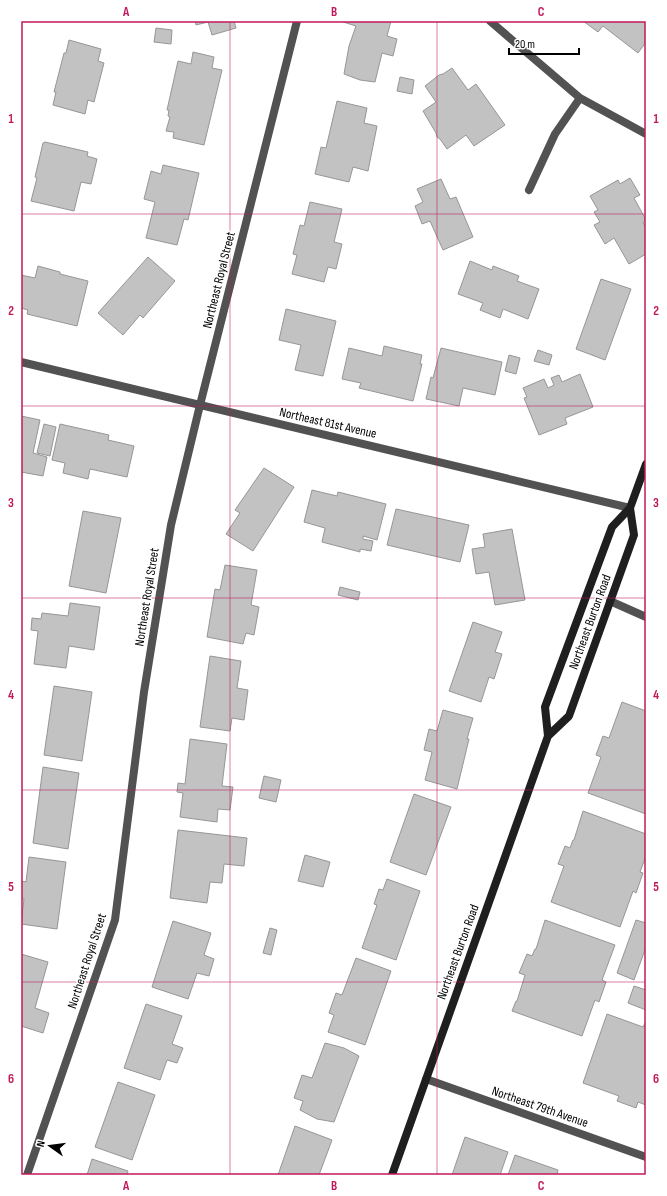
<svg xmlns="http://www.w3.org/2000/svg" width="667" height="1196" font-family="'Sofia Sans Condensed',sans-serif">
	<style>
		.building { fill: #c2c2c2; stroke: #969696 }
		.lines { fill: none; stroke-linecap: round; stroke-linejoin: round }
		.lane { stroke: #525252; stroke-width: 8 }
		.street { stroke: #525252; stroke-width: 8 }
		.secondary { stroke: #1f1f1f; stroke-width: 8 }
		.grid { fill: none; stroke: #c2185b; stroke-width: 1; stroke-opacity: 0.55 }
		.labels { text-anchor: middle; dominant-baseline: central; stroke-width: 3; stroke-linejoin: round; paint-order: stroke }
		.street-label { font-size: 13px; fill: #000; stroke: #fff }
		.neatline { fill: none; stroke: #c2185b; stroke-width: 1.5 }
		.grid-label { font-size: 13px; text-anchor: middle; font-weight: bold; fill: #c2185b }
	</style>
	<rect width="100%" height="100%" fill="#fff"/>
	<path class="building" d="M195,21h39l2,7 -24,7 -4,-13 -12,3z
		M340,21h51l-4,15 10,3 -4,17 -11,-3 -7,29 -15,-2 -16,-6 5,-28 7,-20z
		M583,21h63v21l-8,11 -35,-27 -5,6z
		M156,28l16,2 -1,14 -17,-2z
		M69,40l32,9 -3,12 6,2 -10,39 -6,-2 -3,14 -32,-9 3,-13h-2l10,-39h2z
		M193,52l21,5 -2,11 10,2 -18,75 -31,-7 1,-6 -8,-1 4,-14 -2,-1 1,-6h-2l11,-49 13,3z
		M452,68l16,22 8,-6 29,41 -31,21 -8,-11 -19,14 -7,-10 -3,-2 -1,-4 -13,-22 13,-9 -11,-16 14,-11 4,-1z
		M400,77l14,3 -2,14 -15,-3z
		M337,101l30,7 -3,15 13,3 -9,45 -15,-4 -4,15 -34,-8 6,-27 5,1z
		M45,142l43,10 -1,4 10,3 -6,25 -10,-2 -7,29 -43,-10 6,-23 -2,-1 8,-34z
		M163,165l36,8 -11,47 -4,-1 -7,26 -31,-7 9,-36 -11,-3 7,-28 10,3z
		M630,178l10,17 -6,3 12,22 -3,3 3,5v26l-17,10 -15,-26 -9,6 -11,-19 6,-3 -6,-10 4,-2 -8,-14 28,-16 2,4z
		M441,179l9,20 6,-2 17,40 -30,13 -13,-29 -8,3 -7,-18 8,-4 -6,-13z
		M310,202l32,7 -8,33 8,2 -6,25 -8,-2 -4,15 -32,-8 5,-19 -4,-1 7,-29 4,1z
		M148,257l27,24 -32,37 -3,-3 -17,20 -25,-22z
		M470,261l22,9 1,-4 26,10 -2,5 22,8 -11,30 -25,-10 -3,9 -20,-8 3,-7 -25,-9z
		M38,266l22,6v2l28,7 -11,45 -50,-12 1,-4 -7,-2v-33l14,3z
		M601,279l30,10 -26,71 -29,-11z
		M286,309l50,12 -13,55 -28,-6 6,-25 -22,-5z
		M384,346l38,9 -2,9h2l-9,37 -54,-13 2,-5 -19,-4 7,-31 33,8z
		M441,348l61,14 -7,33 -32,-7 -4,18 -33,-7 5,-22 2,1z
		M538,350l14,5 -3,10 -15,-4z
		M509,355l11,3 -4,16 -11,-3z
		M580,374l13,33 -28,11 2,6 -28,11 -15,-37 3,-1 -4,-9 21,-9 4,9 6,-3 -3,-7 8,-3 3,7z
		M21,416l19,4 -7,33 14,4 -4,19 -22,-4z
		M44,424l12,3 -6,29 -13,-3z
		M60,424l49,11 -1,5 26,6 -7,31 -37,-8 -2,10 -25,-6 2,-10 -13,-3z
		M264,468l30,19 -41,64 -27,-17 14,-21 -5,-3z
		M312,490l25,6 1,-4 48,12 -9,36 -14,-4v3l10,2 -2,10 -11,-2v3l-38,-10 3,-14 -21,-6z
		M396,509l73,16 -9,37 -73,-17z
		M83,511l38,7 -15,75 -37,-7z
		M512,529l13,71 -30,5 -6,-33 -13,2 -4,-25 13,-2 -2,-13z
		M225,565l32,5 -6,35 8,2 -5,28 -8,-2 -3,11 -36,-7 8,-48 5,1z
		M340,587l20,5 -2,8 -20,-5z
		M70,603l30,4 -6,43 -25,-4 -3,22 -32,-4 4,-33 -7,-1 1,-12 9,1 1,-6 26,3z
		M473,622l29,10 -7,20 7,2 -8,25 -5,-2 -8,25 -32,-11z
		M210,656l31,5 -4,27 11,2 -4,30 -12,-2 -2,13 -30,-4z
		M54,686l38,6 -10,69 -38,-6z
		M622,702l24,9v103l-58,-21 13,-36 -5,-2 7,-19 6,2z
		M443,710l30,8 -6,21h2l-12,50 -32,-9 7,-28 -8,-2 5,-21 8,2z
		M190,739l37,5 -5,42 11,1 -3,23 -12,-1 -1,13 -37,-5 3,-24 -6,-1 1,-9 7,1z
		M43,767l36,6 -11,76 -35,-6z
		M264,776l17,4 -5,22 -17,-4z
		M414,794l37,13 -25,68 -36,-13z
		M583,811l63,23v22l-6,16 3,1 -7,20 -3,-2 -13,36 -69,-25 13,-36 -6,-2 7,-18 5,2 3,-8h1z
		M178,830l69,8 -3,28 -20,-2 -2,19 -12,-1 -3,21 -37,-5z
		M305,855l25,7 -7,25 -25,-6z
		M29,857l37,5 -9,67 -36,-5 3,-25h-3v-18l5,1z
		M387,879l33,12 -24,69 -34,-12 15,-43 -3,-1 5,-15 4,1z
		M545,920l70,25 -13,35 4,2 -7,20 -4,-2 -13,36 -70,-25 4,-10h1l8,-26 -6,-2 8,-19 5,2 3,-7h1z
		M636,920l10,3v24l-12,33 -17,-7z
		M173,921l38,12 -7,22 10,4 -5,17 -12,-3 -9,26 -36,-12z
		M270,928l7,2 -6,25 -8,-2z
		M21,954l27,8 -13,46 14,5 -6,20 -22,-7z
		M356,958l35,13 -26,74 -37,-13 6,-17 -5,-2 7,-20 6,2z
		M634,986l12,4v20l-18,-7z
		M146,1004l36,12 -10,28 11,4 -6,15 -10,-3 -7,20 -36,-12z
		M607,1014l36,13 2,-4h1v82l-8,-3 -2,6 -19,-7 2,-5 -36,-13z
		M325,1043l19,5 15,8 -25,66 -17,-3 -17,-9 3,-9 -9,-3 8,-23 10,3z
		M118,1082l37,13 -23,65 -37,-13z
		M295,1126l37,14 -13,35h-41z
		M465,1137l43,15 -8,23h-48z
		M515,1155l43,15 -1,5h-49z
		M92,1159l36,12 -1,4h-40z"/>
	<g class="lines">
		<path class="lane" d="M610,601l36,16"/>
		<path class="street" d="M490,21l90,77 66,36
			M529,190l26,-56 25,-36
			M21,362l609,146
			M426,1079l220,78
			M27,1175l88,-255 29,-228 27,-167 29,-120 97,-384"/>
		<path class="secondary" d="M548,736l21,-20 65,-181 -4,-27
			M392,1175l156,-439 -3,-29 67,-180 18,-19 16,-44"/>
	</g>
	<path class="grid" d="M230,21v1154M437,21v1154M21,214h625M21,406h625M21,598h625M21,790h625M21,982h625"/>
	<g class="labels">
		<g class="street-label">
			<text transform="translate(219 280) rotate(-76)">Northeast Royal Street</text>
			<text transform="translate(328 423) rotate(13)">Northeast 81st Avenue</text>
			<text transform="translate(147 597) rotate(-81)">Northeast Royal Street</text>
			<text transform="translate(590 622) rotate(-70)">Northeast Burton Road</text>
			<text transform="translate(458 952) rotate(-70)">Northeast Burton Road</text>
			<text transform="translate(87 961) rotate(-72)">Northeast Royal Street</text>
			<text transform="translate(540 1107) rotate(19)">Northeast 79th Avenue</text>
		</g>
	</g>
	<rect width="667" height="1196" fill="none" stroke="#ffffff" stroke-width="44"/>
	<g transform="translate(50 1146) rotate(284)" stroke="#ffffff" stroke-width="3" paint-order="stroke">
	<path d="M0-3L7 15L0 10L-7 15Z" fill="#000000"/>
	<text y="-6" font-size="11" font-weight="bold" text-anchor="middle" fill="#000000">N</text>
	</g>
	<path d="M509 48v6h70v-6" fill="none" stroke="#000000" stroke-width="2"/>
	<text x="515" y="48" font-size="12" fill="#000000" stroke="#ffffff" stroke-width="3" paint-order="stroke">20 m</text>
	<rect x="22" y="22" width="623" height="1152" class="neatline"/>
	<g class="grid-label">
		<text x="126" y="16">A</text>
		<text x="334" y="16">B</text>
		<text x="541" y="16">C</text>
		<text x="11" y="123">1</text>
		<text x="656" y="123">1</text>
		<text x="11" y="315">2</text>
		<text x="656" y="315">2</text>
		<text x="11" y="507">3</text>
		<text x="656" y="507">3</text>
		<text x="11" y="699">4</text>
		<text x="656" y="699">4</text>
		<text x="11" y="891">5</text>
		<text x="656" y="891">5</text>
		<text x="11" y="1083">6</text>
		<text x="656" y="1083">6</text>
		<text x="126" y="1190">A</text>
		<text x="334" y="1190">B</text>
		<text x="541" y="1190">C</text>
	</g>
</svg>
